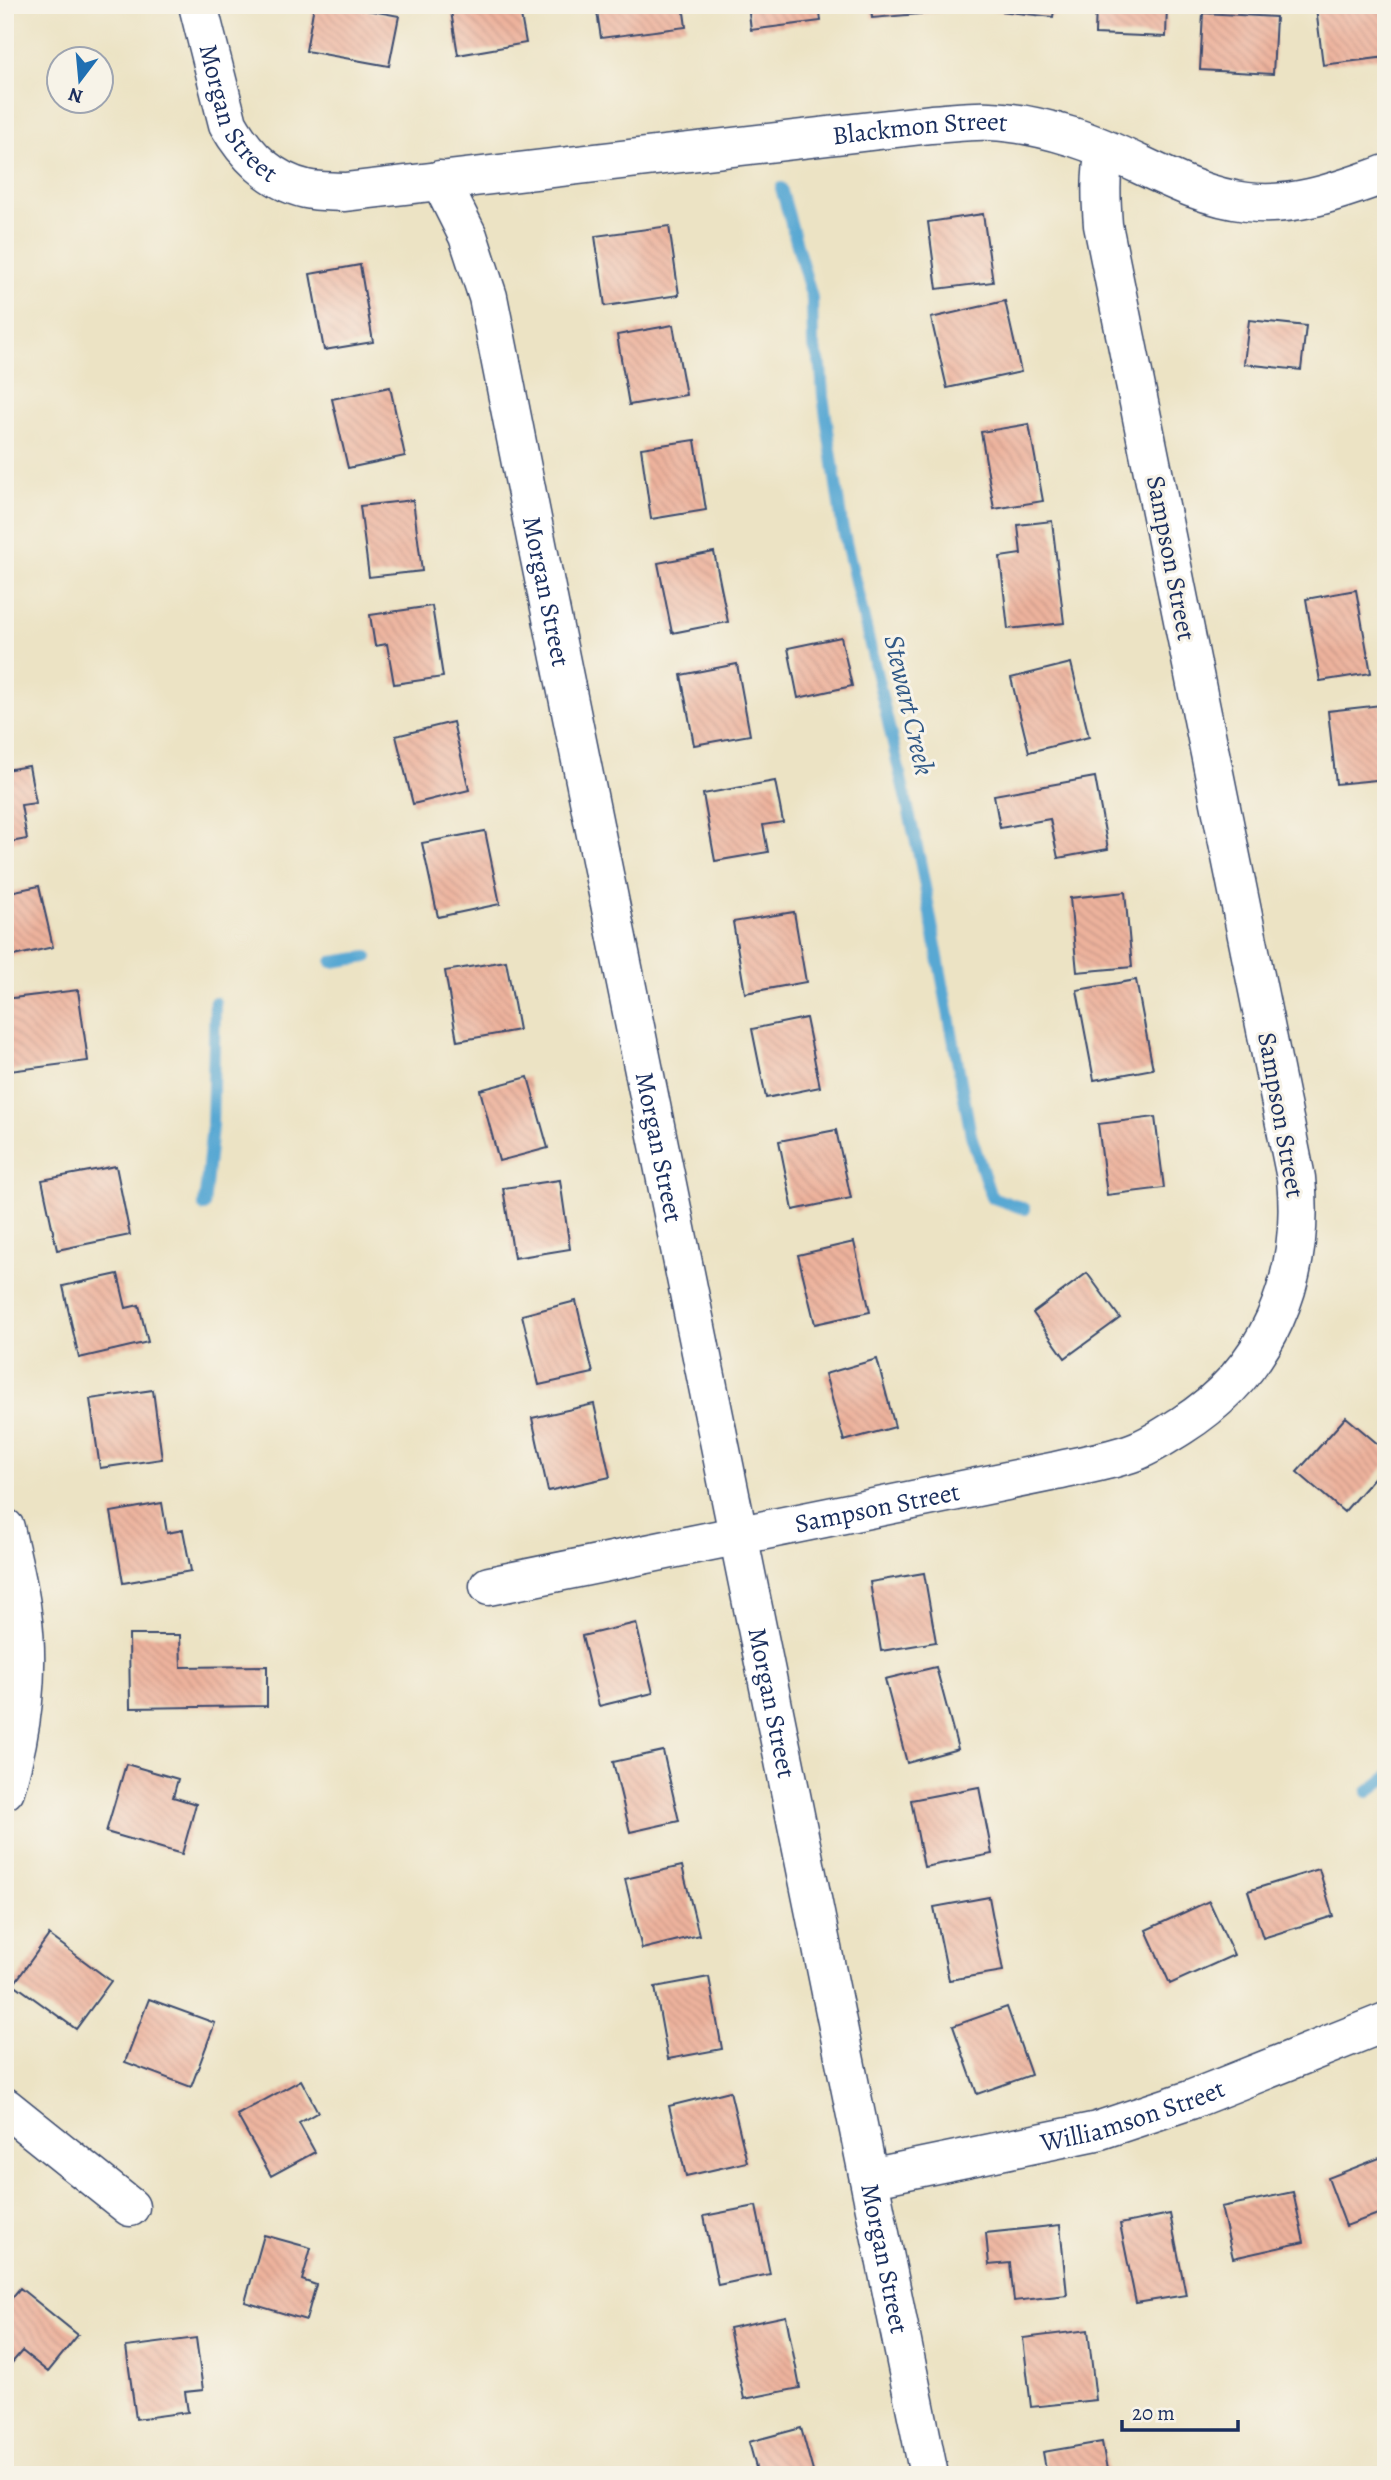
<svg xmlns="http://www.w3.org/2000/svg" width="1391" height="2480" font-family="Alegreya,serif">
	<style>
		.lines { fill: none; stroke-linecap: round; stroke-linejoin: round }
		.stream { stroke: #59a8d3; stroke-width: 12 }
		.building { fill: url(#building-back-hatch) }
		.street-casing { stroke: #3a4a6d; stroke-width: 41 }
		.street { stroke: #fff; stroke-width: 38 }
		.labels { text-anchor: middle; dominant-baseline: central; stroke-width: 6; stroke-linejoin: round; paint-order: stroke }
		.street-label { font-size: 26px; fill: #1b2f5e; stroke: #f7f3e8 }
		.water-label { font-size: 28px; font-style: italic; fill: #315987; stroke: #f7f3e8 }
	</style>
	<defs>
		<pattern id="building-back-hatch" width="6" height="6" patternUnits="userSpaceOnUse" patternTransform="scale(1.75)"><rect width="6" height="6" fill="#edb29c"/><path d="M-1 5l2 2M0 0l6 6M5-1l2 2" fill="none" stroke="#cb9989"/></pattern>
	</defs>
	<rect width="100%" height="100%" fill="#f7f3e8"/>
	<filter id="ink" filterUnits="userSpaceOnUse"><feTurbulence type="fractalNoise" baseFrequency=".0143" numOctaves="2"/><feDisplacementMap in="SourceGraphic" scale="14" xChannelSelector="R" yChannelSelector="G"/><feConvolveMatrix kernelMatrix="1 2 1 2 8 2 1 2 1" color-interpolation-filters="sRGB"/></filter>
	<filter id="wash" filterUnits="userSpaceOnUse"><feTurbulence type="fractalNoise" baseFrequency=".00686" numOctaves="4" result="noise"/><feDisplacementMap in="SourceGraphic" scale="28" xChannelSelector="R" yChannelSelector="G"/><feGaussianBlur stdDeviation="1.57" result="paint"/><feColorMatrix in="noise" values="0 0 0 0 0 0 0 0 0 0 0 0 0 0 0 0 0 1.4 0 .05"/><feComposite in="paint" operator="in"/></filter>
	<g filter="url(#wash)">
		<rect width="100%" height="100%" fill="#ece3c4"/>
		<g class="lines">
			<path class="stream" d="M781,188l31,110 1,46 8,23 2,29 19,129 78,335 51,275 20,62 34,12
				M332,962l35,-5
				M204,1206l8,-80 3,-124
				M1368,1792l18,-14"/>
		</g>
		<g id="blocks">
			<path class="building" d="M314,5h26l59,11 -10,50 -83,-15z
				M450,5h69l7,38 -68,12z
				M596,5h87l3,22 -85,11z
				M748,5h71l2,16 -70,9z
				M871,5h70l1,7 -70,6z
				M983,5h72l-2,12 -71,-8z
				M1096,5h71l-1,32 -71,-3z
				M1335,5h50l1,52 -63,8 -7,-57z
				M1203,13l73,4 -3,57 -73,-4z
				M983,214l10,68 -56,7 -9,-67z
				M669,226l10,69 -74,11 -10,-70z
				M360,265l13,77 -49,8 -14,-76z
				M1005,301l16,71 -74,16 -16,-70z
				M1249,320l57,6 -5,44 -57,-6z
				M673,325l13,70 -57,10 -12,-70z
				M390,387l15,69 -57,12 -16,-69z
				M1029,424l14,77 -49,8 -13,-77z
				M695,440l11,70 -55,9 -10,-71z
				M413,500l9,71 -53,6 -9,-71z
				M1052,521l12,102 -56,6 -8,-72 21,-3 -3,-29z
				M714,552l14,70 -56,11 -14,-70z
				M1356,590l15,83 -51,8 -14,-82z
				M432,606l11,71 -49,7 -7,-40 -12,2 -5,-31z
				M841,637l11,49 -54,12 -10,-50z
				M1071,663l18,74 -60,15 -18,-74z
				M737,664l13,71 -56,10 -13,-70z
				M1381,705l5,40v34l-50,5 -8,-73z
				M453,722l16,68 -56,14 -17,-68z
				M29,766l7,37 -15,2 6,34 -22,4v-73z
				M1095,777l13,72 -50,9 -8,-39 -50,9 -6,-33z
				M775,781l8,41 -20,3 5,27 -53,9 -12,-67z
				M485,831l15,73 -62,13 -16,-74z
				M39,886l14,61 -48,11v-65z
				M1125,892l7,75 -55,5 -7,-74z
				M794,912l12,70 -61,11 -12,-71z
				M1386,953v45h-2l-3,-44z
				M506,961l13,69 -62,11 -12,-70z
				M1136,980l17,89 -59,11 -17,-90z
				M78,990l10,71 -78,10 -5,-36v-36z
				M806,1018l14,69 -54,11 -14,-69z
				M528,1077l20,71 -49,13 -19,-71z
				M1155,1117l9,71 -57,7 -9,-71z
				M836,1130l15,68 -58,12 -14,-69z
				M116,1166l14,69 -73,15 -15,-70z
				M560,1180l10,69 -56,9 -11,-70z
				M854,1242l16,70 -55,12 -17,-69z
				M1087,1273l33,45 -55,40 -32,-45z
				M118,1274l8,34 13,-3 9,37 -69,16 -16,-72z
				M576,1301l17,72 -54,12 -17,-70z
				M877,1359l18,68 -51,14 -19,-67z
				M153,1390l9,69 -62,9 -10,-69z
				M594,1404l16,73 -62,14 -16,-73z
				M1346,1417l40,34v13l-42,48 -47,-40z
				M162,1503l5,30 16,-3 8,41 -68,12 -12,-71z
				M924,1573l12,69 -55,9 -11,-69z
				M636,1623l17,70 -54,13 -17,-70z
				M129,1635h51l1,32 86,-1v40l-137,2z
				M936,1667l22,82 -51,14 -22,-84z
				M663,1751l16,70 -49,11 -17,-70z
				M126,1764l52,15 -5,18 23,7 -14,50 -76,-22z
				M979,1787l13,67 -68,13 -13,-67z
				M682,1866l17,69 -57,14 -17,-70z
				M1319,1869l14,47 -70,22 -15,-47z
				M989,1897l14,74 -54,9 -15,-73z
				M1209,1901l25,54 -64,29 -24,-54z
				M49,1935l62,46 -35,48 -62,-45z
				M709,1977l13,72 -54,10 -13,-72z
				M149,1999l66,24 -24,64 -66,-25z
				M1007,2007l24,68 -54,19 -24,-68z
				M301,2080l17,32 -19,11 16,29 -44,24 -34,-61z
				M730,2091l17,71 -61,14 -17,-70z
				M1382,2157l4,9v45l-40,15 -18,-48z
				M1293,2192l11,50 -71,16 -12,-51z
				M756,2206l14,68 -52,11 -14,-69z
				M1170,2214l16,81 -50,8 -16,-79z
				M1060,2225l7,70 -53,6 -4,-38 -21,2 -3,-32z
				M264,2235l47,13 -9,32 14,5 -10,35 -61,-18z
				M20,2288l58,47 -30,37 -26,-21 -12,14 -5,-4v-55z
				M786,2316l14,72 -56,11 -15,-71z
				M1088,2330l8,70 -65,7 -8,-69z
				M196,2338l7,52 -18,2 3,20 -52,7 -10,-72z
				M801,2428l13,47h-56l-9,-33z
				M1102,2442l6,33h-61l-4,-23z"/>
		</g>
	</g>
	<g filter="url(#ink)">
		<use href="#blocks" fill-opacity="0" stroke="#3a4a6d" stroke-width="2"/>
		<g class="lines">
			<g class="street-casing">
				<g id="street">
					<path id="s1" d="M198,5l30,119c17,30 43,57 78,65 13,3 26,2 39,3l586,-68c20,-1 40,-4 59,-3 27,1 57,8 83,16 59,18 112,58 174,65 49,6 93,-12 139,-28"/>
					<path id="s2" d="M440,180l28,56 20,61 50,252 391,1926"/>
					<path d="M5,1528c6,28 14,57 17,85 8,58 0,121 -17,177"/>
					<path id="s3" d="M489,1586l567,-115c26,-6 54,-10 78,-19 17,-6 32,-17 47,-26 87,-55 125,-147 115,-248l-193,-953c-2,-26 -3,-49 2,-75"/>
					<path d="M5,2107l125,100"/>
					<path id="s4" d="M869,2178l228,-47 93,-31 196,-78"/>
				</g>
			</g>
			<use href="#street" class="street"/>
		</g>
	</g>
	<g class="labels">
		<g class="street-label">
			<text stroke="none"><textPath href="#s1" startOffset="117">Morgan Street</textPath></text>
			<text stroke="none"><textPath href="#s1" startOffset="845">Blackmon Street</textPath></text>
			<text transform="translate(1171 558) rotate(79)">Sampson Street</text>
			<text stroke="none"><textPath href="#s2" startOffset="427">Morgan Street</textPath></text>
			<text transform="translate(1281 1115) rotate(80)">Sampson Street</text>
			<text stroke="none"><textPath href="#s2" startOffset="994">Morgan Street</textPath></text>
			<text stroke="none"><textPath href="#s3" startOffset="396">Sampson Street</textPath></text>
			<text stroke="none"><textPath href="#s2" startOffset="1561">Morgan Street</textPath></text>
			<text stroke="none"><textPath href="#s4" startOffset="271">Williamson Street</textPath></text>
			<text stroke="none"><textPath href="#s2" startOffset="2128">Morgan Street</textPath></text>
		</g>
		<g class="water-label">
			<text transform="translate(909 705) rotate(77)">Stewart Creek</text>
		</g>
	</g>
	<rect width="1391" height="2480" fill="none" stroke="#f7f3e8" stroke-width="28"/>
	<g transform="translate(80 80) rotate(196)"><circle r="33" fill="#f7f3e8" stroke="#9fa5b1" stroke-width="2"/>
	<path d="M0-5L12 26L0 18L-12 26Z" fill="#1f6fb2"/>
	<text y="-10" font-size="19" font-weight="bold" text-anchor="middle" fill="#1b2f5e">N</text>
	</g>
	<path d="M1122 2420v10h116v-10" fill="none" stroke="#1b2f5e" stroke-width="3.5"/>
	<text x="1132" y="2420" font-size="21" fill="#1b2f5e" stroke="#f7f3e8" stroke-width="5" paint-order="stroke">20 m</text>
</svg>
